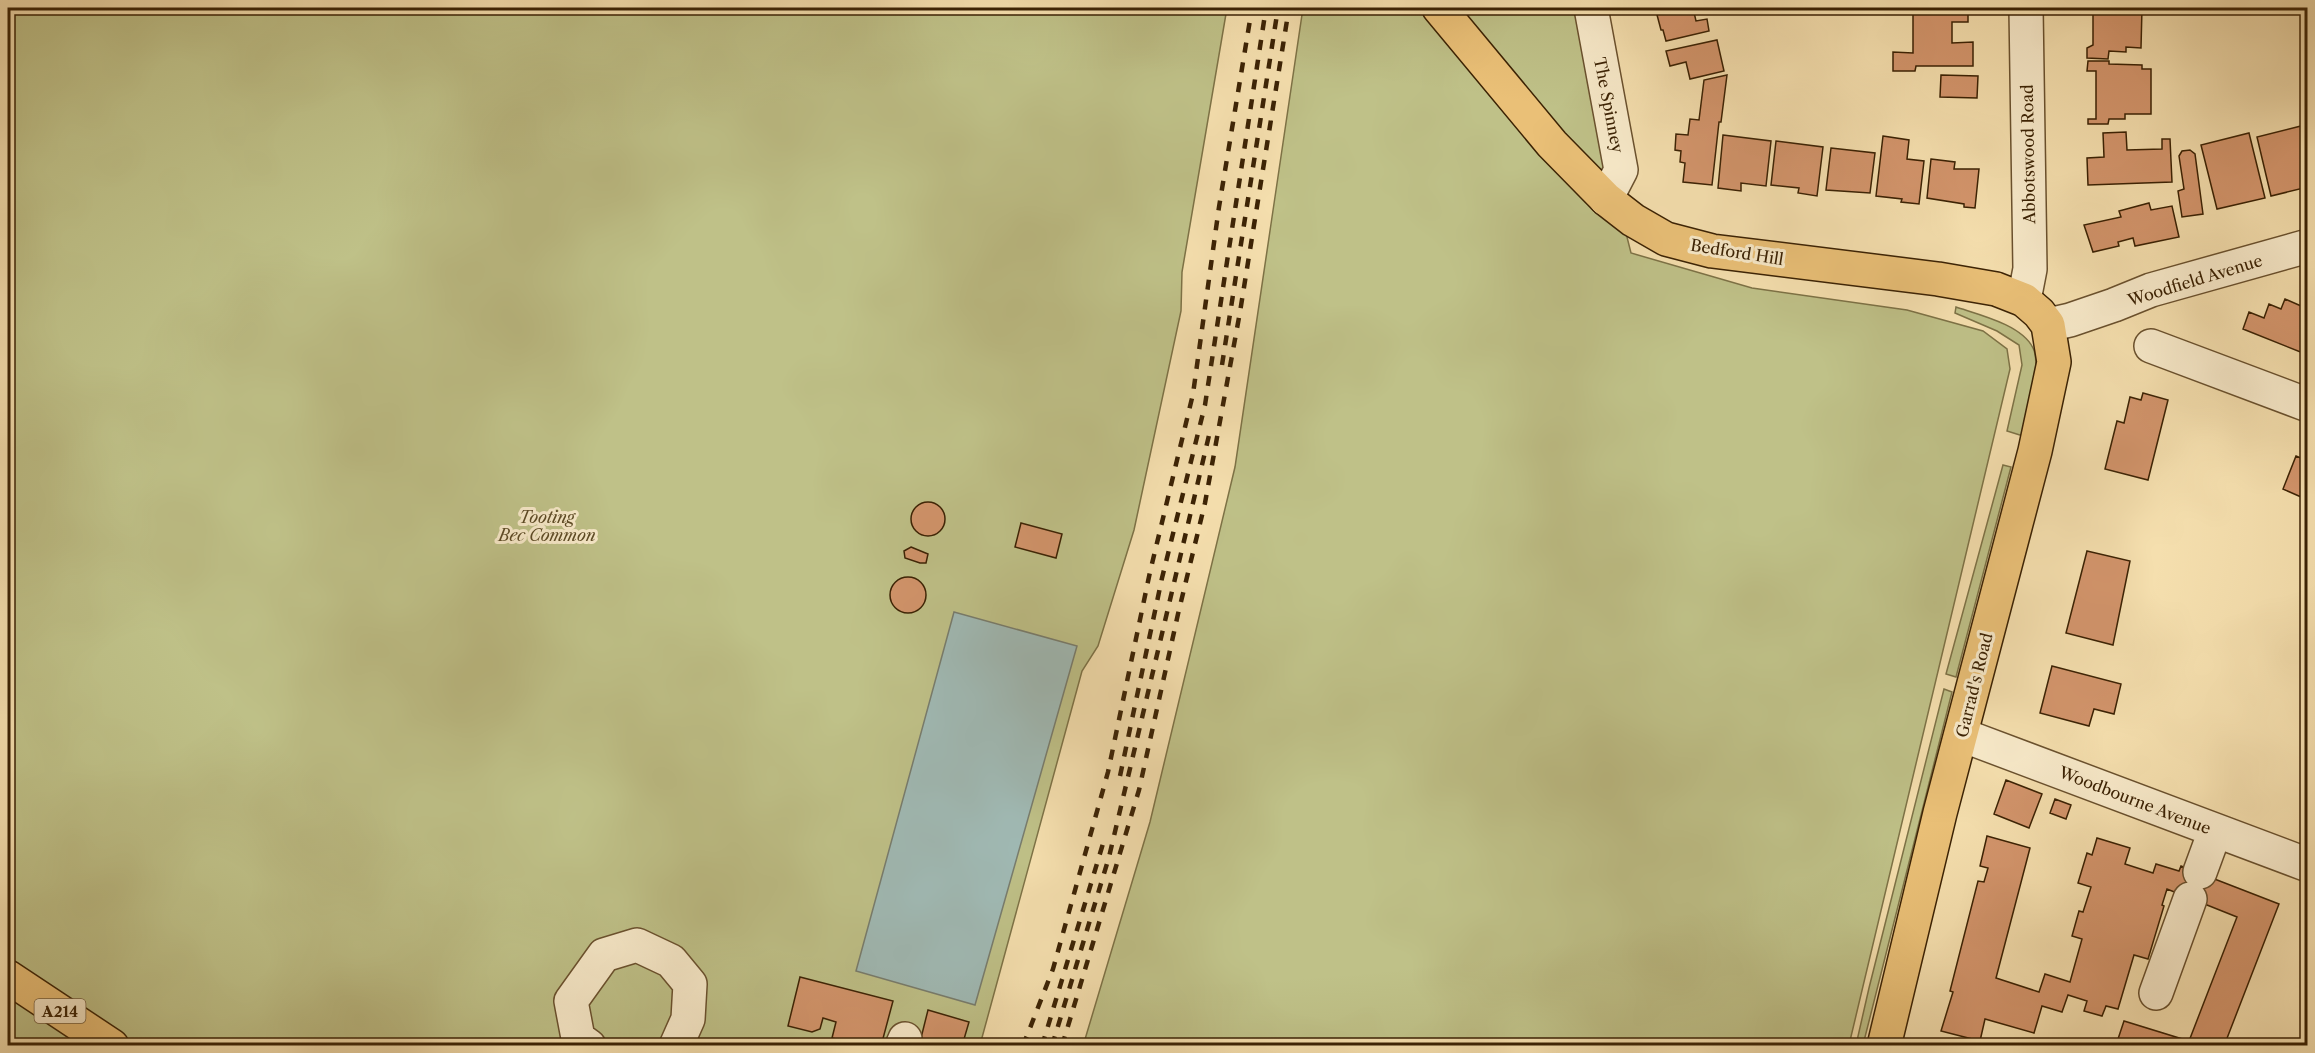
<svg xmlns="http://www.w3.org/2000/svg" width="2315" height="1053" font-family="'Libre Caslon Text',serif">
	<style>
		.green { fill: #bfc188; stroke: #7d7246; stroke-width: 1.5 }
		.water { fill: #a0bab5; stroke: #787d6e; stroke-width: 1.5 }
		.building { fill: #d3956c; stroke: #3b2204; stroke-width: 1.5 }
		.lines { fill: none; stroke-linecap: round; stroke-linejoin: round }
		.minor-casing { stroke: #6a512e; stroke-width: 36 }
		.major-casing { stroke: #3b2204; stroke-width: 36 }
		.highway-casing { stroke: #3b2204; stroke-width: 36 }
		.minor { stroke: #f8eaca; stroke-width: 33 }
		.major { stroke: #eac077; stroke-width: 33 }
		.highway { stroke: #eac077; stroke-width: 33 }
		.rail { stroke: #3b2204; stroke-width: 4.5; stroke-dasharray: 10 10; stroke-linecap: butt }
		.labels { text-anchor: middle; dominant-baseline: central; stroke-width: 6; stroke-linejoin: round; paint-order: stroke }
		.shield { fill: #f8eaca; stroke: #745e3f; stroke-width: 1.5 }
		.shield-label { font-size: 15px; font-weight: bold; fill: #3b2204 }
		.street-label { font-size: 16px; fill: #3b2204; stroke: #f8eaca }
		.park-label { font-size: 16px; font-style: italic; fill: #5c4a25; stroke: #f8eaca }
	</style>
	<rect width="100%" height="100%" fill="#f5dfae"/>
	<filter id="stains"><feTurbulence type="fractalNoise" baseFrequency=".00333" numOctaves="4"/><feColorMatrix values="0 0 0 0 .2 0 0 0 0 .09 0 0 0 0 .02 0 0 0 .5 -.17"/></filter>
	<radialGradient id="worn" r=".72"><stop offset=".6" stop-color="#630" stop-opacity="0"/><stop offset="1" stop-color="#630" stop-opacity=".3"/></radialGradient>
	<path class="green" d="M8,8h1219l-45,264 -1,39 -47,219 -36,116 -16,25 -102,374h-972z
		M1303,8h272l32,150 24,95 121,35 155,22 76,21 24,18 3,20 -161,676 -766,1 67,-224 85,-355z
		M1956,307c24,8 66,18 77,41 9,17 -6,68 -10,88l-16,-5 15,-66 -3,-20 -22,-14 -42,-18z
		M2003,465l8,2 -55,210 -10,-3z
		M1944,689l8,3 -89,353h-7l13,-57z"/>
	<path class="water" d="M954,612l123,34 -102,359 -119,-34z"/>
	<path class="building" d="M1676,8h17l3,13 11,-2 2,12 -43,10 -3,-11h-2l-5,-19z
		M1913,8h55v14h-16v21l21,-1v24h-57l-1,5h-22v-19l20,1z
		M2093,8h49l-1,40 -15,-1v5l-17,-1 -1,8 -21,-1v-10l6,-3z
		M1717,40l7,31 -34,8 -4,-17 -16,4 -4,-15z
		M2088,61h21v3l33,1v4h9v45h-26v5h-16l-1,5h-20v-5h8v-48h-9z
		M1727,75l-6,47h-2l-7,63 -29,-3 2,-19 -5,-1 1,-11 -6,-1 1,-16 12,1 2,-16 9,1 5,-40z
		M1941,75l37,1 -1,22 -37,-1z
		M2305,125l3,10v52l-37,9 -14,-59z
		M2126,132l1,18 35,-1v-10h8l2,43 -84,3 -1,-27 17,-1 -1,-24z
		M2249,133l16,65 -48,11 -16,-64z
		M1723,135l48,6 -5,45 -25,-3v8l-23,-3z
		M1883,136l26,4 -2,19 17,2 -5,43 -18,-2 1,-3 -26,-3z
		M1776,141l47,6 -6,49 -19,-3 1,-5 -28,-3z
		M1831,148l44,5 -5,40 -44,-3z
		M2190,150l5,4 8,60 -21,3 -4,-26 6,-2 -5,-33 3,-5z
		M1931,159l24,3 -1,7h25l-4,39 -11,-1v-3l-37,-6z
		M2149,203l2,7 21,-4 7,31 -44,9 -2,-8 -15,4 1,4 -26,6 -9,-27 37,-8 -2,-6z
		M2285,299l23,10v33l-5,11 -60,-24 6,-17 15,6 5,-14 12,5z
		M2143,393l25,7 -20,80 -43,-11 12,-48 7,2 6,-26 11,3z
		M2296,456l12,5v39l-25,-11z
		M911 519a17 17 0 1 1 34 0a17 17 0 1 1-34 0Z
		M1021,523l41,11 -6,24 -41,-11z
		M911,547l17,7 -2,9h-6l-15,-5 -1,-7z
		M2087,551l43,10 -17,84 -47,-12z
		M890 595a18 18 0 1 1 36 0a18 18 0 1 1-36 0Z
		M2052,666l69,18 -7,30 -20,-5 -5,17 -49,-13z
		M2006,780l36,14 -13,34 -35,-14z
		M2055,799l16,6 -5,14 -16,-6z
		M1987,836l43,12 -34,130 43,14 6,-18 25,8 12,-43 -10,-3 7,-25 4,1 8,-25 -13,-4 9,-30 5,2 5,-17 33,10 -5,16 28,9 3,-9 23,7 2,-5 98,38 -55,142 -108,-1 8,-24 65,20 48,-124 -70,-28 -5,16 2,1 -16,53 -14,-4 -16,54 -12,-3 -4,10 -18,-5 3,-10 -19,-6 -6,17 -20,-6 -8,27 -49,-14 -5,22 -39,-10 12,-39 -3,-1 28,-110 6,1 4,-14 -8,-2z
		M800,977l93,24 -12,45h-16l-33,-8 4,-16 -13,-4 -3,11 -8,3 -24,-6z
		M928,1010l41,12 -7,24h-43z"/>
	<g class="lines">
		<g class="minor-casing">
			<path id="minor" d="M1591,8l30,162 -15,29
				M2024,300l6,-31 -4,-261
				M2048,325l22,-5 44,-15 37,-15 157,-44
				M2151,346l157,59
				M1962,735l346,130
				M2200,872l15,-41
				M2156,993l34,-94
				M589,1046l-11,-8 -7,-37 33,-46 33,-10 34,16 19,23 -2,35 -12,27
				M902,1046l3,-7"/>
		</g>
		<g class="major-casing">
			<path id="major" d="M1439,8l113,136 54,55 27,21 33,19 46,12 226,28 58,10 28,11 15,13 9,12 6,37 -19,89 -95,362 -56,233"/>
		</g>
		<g class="highway-casing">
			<path id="highway" d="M8,977l104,69"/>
		</g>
		<use href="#minor" class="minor"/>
		<use href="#major" class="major"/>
		<use href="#highway" class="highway"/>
		<path class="rail" d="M1222,365l56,-357
			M1120,776l42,-198 43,-173 61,-397
			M1023,1046l30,-77 55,-197 42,-200 43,-178 26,-187 33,-199
			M1042,1046l63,-209
			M1052,1046l57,-189 102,-430
			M1062,1046l77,-256 39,-176 27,-111 35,-191 49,-304"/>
	</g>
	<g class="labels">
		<rect class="shield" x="34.5" y="999" width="51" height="24" rx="4.5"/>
		<g class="shield-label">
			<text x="60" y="1011">A214</text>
		</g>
		<g class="street-label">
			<text transform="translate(1609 105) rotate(79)">The Spinney</text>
			<text transform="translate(2028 154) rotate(-91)">Abbotswood Road</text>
			<text transform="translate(1737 252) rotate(9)">Bedford Hill</text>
			<text transform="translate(2195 280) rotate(-17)">Woodfield Avenue</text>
			<text transform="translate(1974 685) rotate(-76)">Garrad's Road</text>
			<text transform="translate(2135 800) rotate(21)">Woodbourne Avenue</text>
		</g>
		<g class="park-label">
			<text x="547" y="517">Tooting<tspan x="547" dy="18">Bec Common</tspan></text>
		</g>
	</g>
	<rect width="2315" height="1053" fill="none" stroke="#f5dfae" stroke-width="30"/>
	<rect x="9" y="9" width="2297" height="1035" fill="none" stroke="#3b2204" stroke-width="3"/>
	<rect x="15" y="15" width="2285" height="1023" fill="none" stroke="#3b2204" stroke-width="1.5"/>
	<rect width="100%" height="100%" filter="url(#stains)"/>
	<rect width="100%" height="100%" fill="url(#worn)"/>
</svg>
